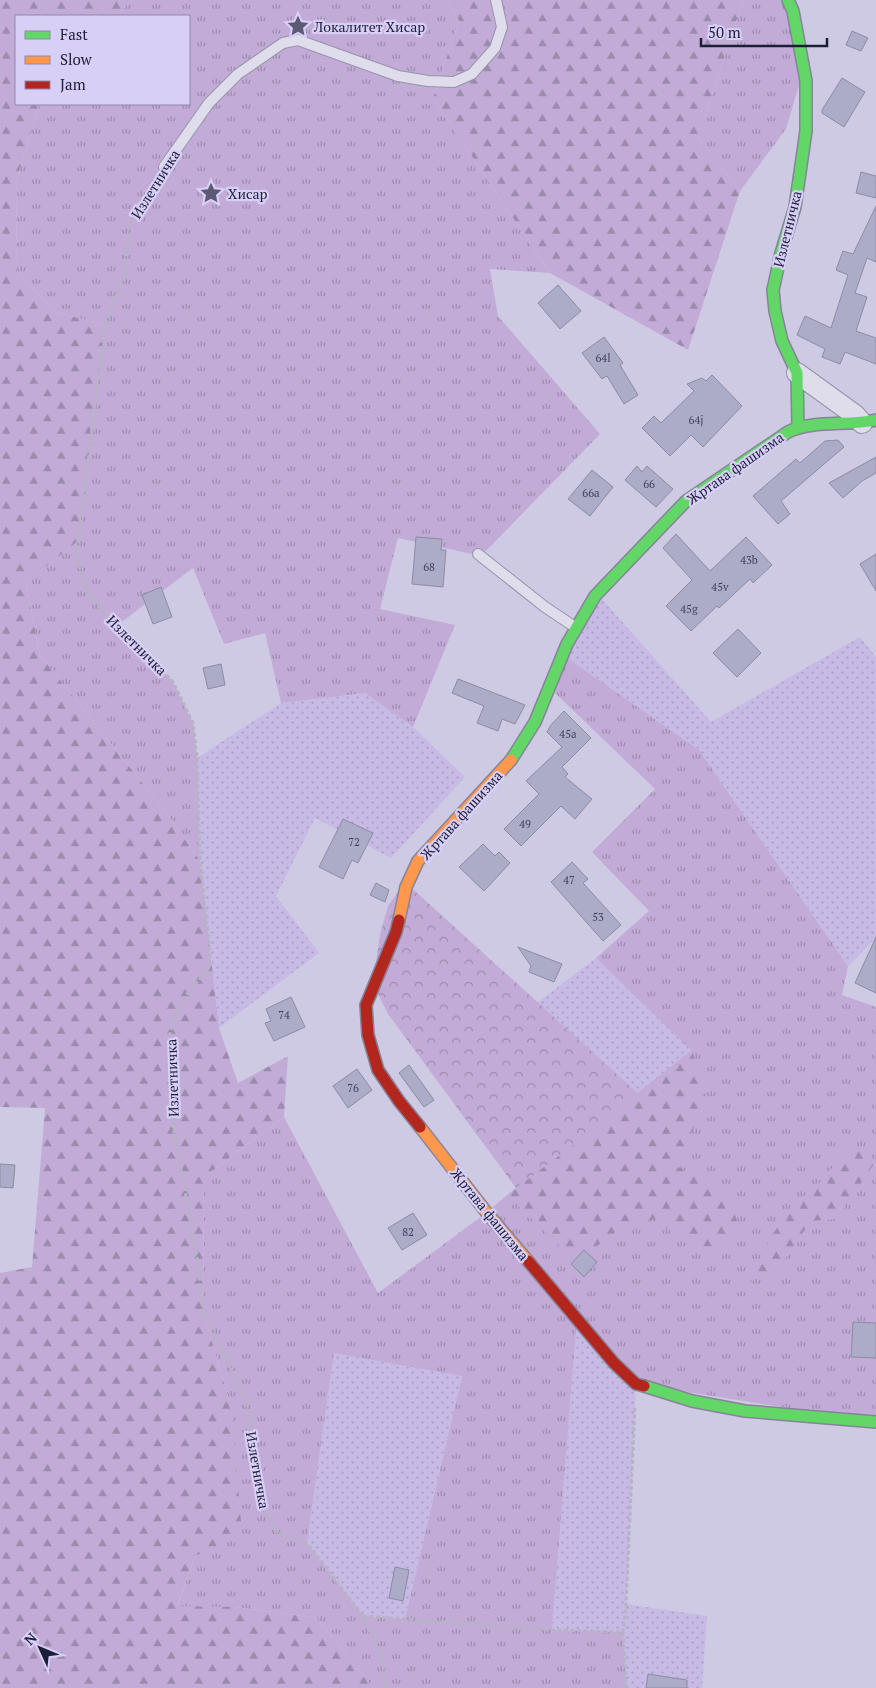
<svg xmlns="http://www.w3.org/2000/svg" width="876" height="1688" font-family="'PT Serif',serif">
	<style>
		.farmland { fill: url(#farmland-dots) }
		.grass { fill: url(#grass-tufts); fill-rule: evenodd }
		.forest { fill: url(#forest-firs) }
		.park { fill: url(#park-crowns) }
		.building { fill: #adacc8; stroke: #8c8ba4 }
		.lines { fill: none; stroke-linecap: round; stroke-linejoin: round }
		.lane-casing { stroke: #9694a9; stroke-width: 12 }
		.street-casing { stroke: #9694a9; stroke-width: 22 }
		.fast-casing { stroke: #868499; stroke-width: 14 }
		.slow-casing { stroke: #868499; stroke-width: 14 }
		.jam-casing { stroke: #868499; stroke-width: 14 }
		.path { stroke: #b6b3c4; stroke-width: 3; stroke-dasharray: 4 2.5; stroke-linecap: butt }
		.lane { stroke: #dfddec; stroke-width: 10 }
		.street { stroke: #dfddec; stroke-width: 20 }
		.fast { stroke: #63d668; stroke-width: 11 }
		.slow { stroke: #ff974d; stroke-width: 11 }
		.jam { stroke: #b3261e; stroke-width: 11 }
		.labels { text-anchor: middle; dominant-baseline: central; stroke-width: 4.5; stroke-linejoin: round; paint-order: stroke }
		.number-label { font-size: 11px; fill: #40415b }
		.poi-label { font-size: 14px; fill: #1c1d37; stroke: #d8cff6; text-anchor: start }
		.street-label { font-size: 14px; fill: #1c1d37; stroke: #d8cff6 }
	</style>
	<defs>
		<pattern id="farmland-dots" width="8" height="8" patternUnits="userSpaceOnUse" patternTransform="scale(1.25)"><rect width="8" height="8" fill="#c7bae5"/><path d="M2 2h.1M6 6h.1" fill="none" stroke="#aa9fc5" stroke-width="1.8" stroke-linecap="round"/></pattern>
		<pattern id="grass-tufts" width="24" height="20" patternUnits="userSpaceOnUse" patternTransform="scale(1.25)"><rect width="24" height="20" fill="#c2acd7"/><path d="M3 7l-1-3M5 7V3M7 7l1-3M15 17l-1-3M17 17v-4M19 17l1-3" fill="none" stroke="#9d8baf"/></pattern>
		<pattern id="forest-firs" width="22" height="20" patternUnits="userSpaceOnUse" patternTransform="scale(1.25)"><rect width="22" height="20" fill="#c2acd7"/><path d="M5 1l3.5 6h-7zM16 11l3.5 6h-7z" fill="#9d8baf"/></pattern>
		<pattern id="park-crowns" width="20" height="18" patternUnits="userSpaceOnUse" patternTransform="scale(1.25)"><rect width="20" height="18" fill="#c2acd7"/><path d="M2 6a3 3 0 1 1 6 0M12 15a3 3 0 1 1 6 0" fill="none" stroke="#9d8baf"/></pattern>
	</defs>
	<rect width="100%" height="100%" fill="#cfcae4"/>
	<path class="farmland" d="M601,598l110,124 149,-85 16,20v281l-28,28 -149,-216 -133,-93z
		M365,693l48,34 52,50 -74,81 -76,-40 -39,78 43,57 -100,75 -19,-167 -3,-103 84,-55z
		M596,958l96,92 -52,45 -103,-92z
		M577,1318l59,66 -10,220 81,12 -5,72h-76l-3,-56 -71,-2z
		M334,1353l128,22 -57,244 -42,-3 -56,-73z"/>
	<path class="grass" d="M132,0h315l12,21 -26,77 117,175 -60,-4 8,47 102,118 -119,122 -83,-18 -18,71 75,16 -42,102 -48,-34 -84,10 -16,-70 -41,11 -31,-76 -78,59 32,27 26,28 20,41 4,35 3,103 -32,-46 -128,-160 -14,-72 52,-42 27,-216 -50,-13 -38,-41 -1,-90 24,-77h149v-88h-74z
		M743,0h44l13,82 -14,47 -46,62 -42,-53z
		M566,657l133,93 149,216 -6,29 34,12v415l-240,-38 -59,-65 -25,311 71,2 3,56h-253l-56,-70 -82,-11h-58l18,-51 37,-146 -29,-99 1,-134 80,-60 94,176 108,-80 21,-18 133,-100 52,-44 -96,-93 53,-47 -57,-59 63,-63 -100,-96zM334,1353l128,23 -57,243 -42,-3 -56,-73z"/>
	<path class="forest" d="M0,0h132l-17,16h-99v88h24l-24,77 1,90 38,41 50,13 -27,216 -52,42 14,72 128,160 32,46 19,167 19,55 50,-27 -4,61 -80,60 -1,134 29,99 10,124 -47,22 -18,50 58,1 82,11 56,70h-373v-415l32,-6 13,-159 -45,-1z
		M447,0h296l-45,138 42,53 -52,159 -138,-77 -117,-175 26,-77z
		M692,1050l15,51 -22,45 -12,18 26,14 33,28 8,24 -32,28 -54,-39 -36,11 -42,32 -69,-67z
		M851,1145l14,6 11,10 -40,58 -25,2 -33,48 -28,13 21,-46 25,-33 25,-22z"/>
	<path class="park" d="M405,882l235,213 -124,93 -128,-174 -15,-30 7,-50 8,-28z"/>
	<path class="building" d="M852,31l16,7 -7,13 -15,-6z
		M842,78l23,14 -21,35 -22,-14v-3z
		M861,172l15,4v22l-20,-5z
		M876,206v56l-9,-4 -12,35 12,4 -11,34 20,7v26l-31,-12 -5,12 -18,-7 3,-8 -28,-14 8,-19 26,12 17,-53 -12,-5 7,-19 10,3z
		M558,285l23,26 -21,18 -22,-26z
		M604,337l19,26 -3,2 18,30 -14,9 -17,-28 -5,3 -20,-26z
		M712,375l30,31 -39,41 -12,-12 -21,21 -28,-28 12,-12 7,7 33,-32 -7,-7 15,-6 4,3z
		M838,440l6,7 -63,54 9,13 -12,10 -25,-28 43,-37 4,4 25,-22z
		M876,457v16l-14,8 -19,17 -14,-15z
		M637,466l5,6 5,-6 26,23 -17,18 -31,-27z
		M592,470l21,17 -23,29 -22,-17z
		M676,534l34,37 36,-34 26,28 -19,18 -3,-4 -31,29 -2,-2 -26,25 -25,-25 26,-26 -29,-32z
		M416,537l26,2 -1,11h5l-3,37 -31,-3z
		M876,554v37l-16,-27z
		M161,587l11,30 -19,7 -11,-29z
		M738,629l23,24 -24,24 -24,-24z
		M221,664l4,21 -17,4 -5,-21z
		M458,679l67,26 -10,19 -13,-5 -4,12 -21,-8 7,-17 -32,-13z
		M564,711l27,27 -29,29 6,7 -3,3 27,22 -17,20 -14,-13 -40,40 -17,-17 35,-35 -13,-13 36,-34 -15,-15 4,-7z
		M343,819l30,14 -15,30 -6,-3 -9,19 -24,-12z
		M483,844l12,12 4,-4 11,11 -26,28 -25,-24z
		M572,862l16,17 -5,4 38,42 -18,16 -52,-59z
		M376,883l13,7 -4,12 -15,-7z
		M876,937v56l-21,-10z
		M518,947l44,17 -8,18 -25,-10 2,-6z
		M291,997l14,30 -31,14 -9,-18 6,-2 -5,-12z
		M409,1065l25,35 -10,7 -25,-34z
		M357,1069l15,21 -24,18 -15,-22z
		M0,1164l15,1 -2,23 -13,-1z
		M413,1213l14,22 -25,15 -14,-22z
		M584,1250l13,12 -13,15 -13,-13z
		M853,1322l23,1v35l-25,-1z
		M395,1567l14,3 -6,31 -14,-3z
		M648,1674l39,6v8h-41z"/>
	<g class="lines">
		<g class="lane-casing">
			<path id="lane" d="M164,167l45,-64 29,-29 45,-31 15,-3 100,36 30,5 26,1 18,-8 23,-26 7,-21 -6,-27
				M478,554l67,53 30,20"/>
		</g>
		<g class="street-casing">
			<path id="street" d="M797,373l58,42 7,8"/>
		</g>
		<g class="fast-casing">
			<path id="fast" d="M788,0l5,11 13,70v50l-11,76 -14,46 -8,37 2,21 7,30 15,32 1,54
				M511,760l24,-38 32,-78 28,-48 91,-95 102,-69c23,-12 61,-6 88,-12
				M644,1386l48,15 53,10 131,11"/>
		</g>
		<g class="slow-casing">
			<path id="slow" d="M399,920l7,-33 12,-26 93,-101
				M420,1127l67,86 41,48"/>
		</g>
		<g class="jam-casing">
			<path id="jam" d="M399,920l-3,12 -30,73 2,30 10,35 21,31 21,26
				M528,1261l86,102 22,21 8,2"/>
		</g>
		<path class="path" d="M159,176l-30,50 -4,46 -20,53 -27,216 1,24 9,27 27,35 32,27 26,28 20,41 4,35 3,103 10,92 -2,16 -26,31 -12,32v77l27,149 6,53 44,92 16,106 14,23 30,11 56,73 17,35 7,37
			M363,1616l189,14 71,2 3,-28 9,-198
			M623,1632l3,56"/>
		<use href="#lane" class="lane"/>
		<use href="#street" class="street"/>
		<use href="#fast" class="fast"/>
		<use href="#slow" class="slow"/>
		<use href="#jam" class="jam"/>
	</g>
	<defs>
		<g id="sight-bare" transform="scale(1.725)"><path d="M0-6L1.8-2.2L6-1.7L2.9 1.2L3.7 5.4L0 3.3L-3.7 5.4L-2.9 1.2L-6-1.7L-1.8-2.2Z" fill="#5b5a74" stroke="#d8cff6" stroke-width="2.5" paint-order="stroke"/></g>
	</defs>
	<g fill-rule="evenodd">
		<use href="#sight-bare" x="298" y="26"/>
		<use href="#sight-bare" x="211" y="193"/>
	</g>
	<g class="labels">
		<g class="number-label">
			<text x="603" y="358">64l</text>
			<text x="696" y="420">64j</text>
			<text x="649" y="484">66</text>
			<text x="591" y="493">66a</text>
			<text x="749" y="560">43b</text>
			<text x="429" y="567">68</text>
			<text x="720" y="587">45v</text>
			<text x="689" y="609">45g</text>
			<text x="568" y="734">45a</text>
			<text x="525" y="824">49</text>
			<text x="354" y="842">72</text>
			<text x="569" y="880">47</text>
			<text x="598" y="917">53</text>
			<text x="284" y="1015">74</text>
			<text x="353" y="1088">76</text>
			<text x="408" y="1232">82</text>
		</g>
		<g class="poi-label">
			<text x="314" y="26">Локалитет Хисар</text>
			<text x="228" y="193">Хисар</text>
		</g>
		<g class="street-label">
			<text transform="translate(155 184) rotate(-58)">Излетничка</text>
			<text transform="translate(787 229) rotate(-76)">Излетничка</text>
			<text transform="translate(735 468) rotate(-35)">Жртава фашизма</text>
			<text transform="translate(137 645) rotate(45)">Излетничка</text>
			<text transform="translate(461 815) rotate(-48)">Жртава фашизма</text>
			<text transform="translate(172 1078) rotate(-92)">Излетничка</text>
			<text transform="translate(490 1214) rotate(51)">Жртава фашизма</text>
			<text transform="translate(258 1470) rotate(80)">Излетничка</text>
		</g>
	</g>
	<rect x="15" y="15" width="175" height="90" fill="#d8cff6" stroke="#8d88aa"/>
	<rect x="25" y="31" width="25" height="8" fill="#63d668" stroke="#8d88aa"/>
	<text x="60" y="40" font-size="15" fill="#1c1d37">Fast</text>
	<rect x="25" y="56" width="25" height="8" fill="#ff974d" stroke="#8d88aa"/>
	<text x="60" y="65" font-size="15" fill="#1c1d37">Slow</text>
	<rect x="25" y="81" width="25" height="8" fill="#b3261e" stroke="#8d88aa"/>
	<text x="60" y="90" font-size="15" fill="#1c1d37">Jam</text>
	<g transform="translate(40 1648) rotate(314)" stroke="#d8cff6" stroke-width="4" paint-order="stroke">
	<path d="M0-4L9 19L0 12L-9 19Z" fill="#1c1d37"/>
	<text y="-8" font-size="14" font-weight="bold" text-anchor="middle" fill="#1c1d37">N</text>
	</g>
	<path d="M701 38v8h126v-8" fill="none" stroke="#1c1d37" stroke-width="2.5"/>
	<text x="708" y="38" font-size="15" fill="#1c1d37" stroke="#d8cff6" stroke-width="4" paint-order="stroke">50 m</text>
</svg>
